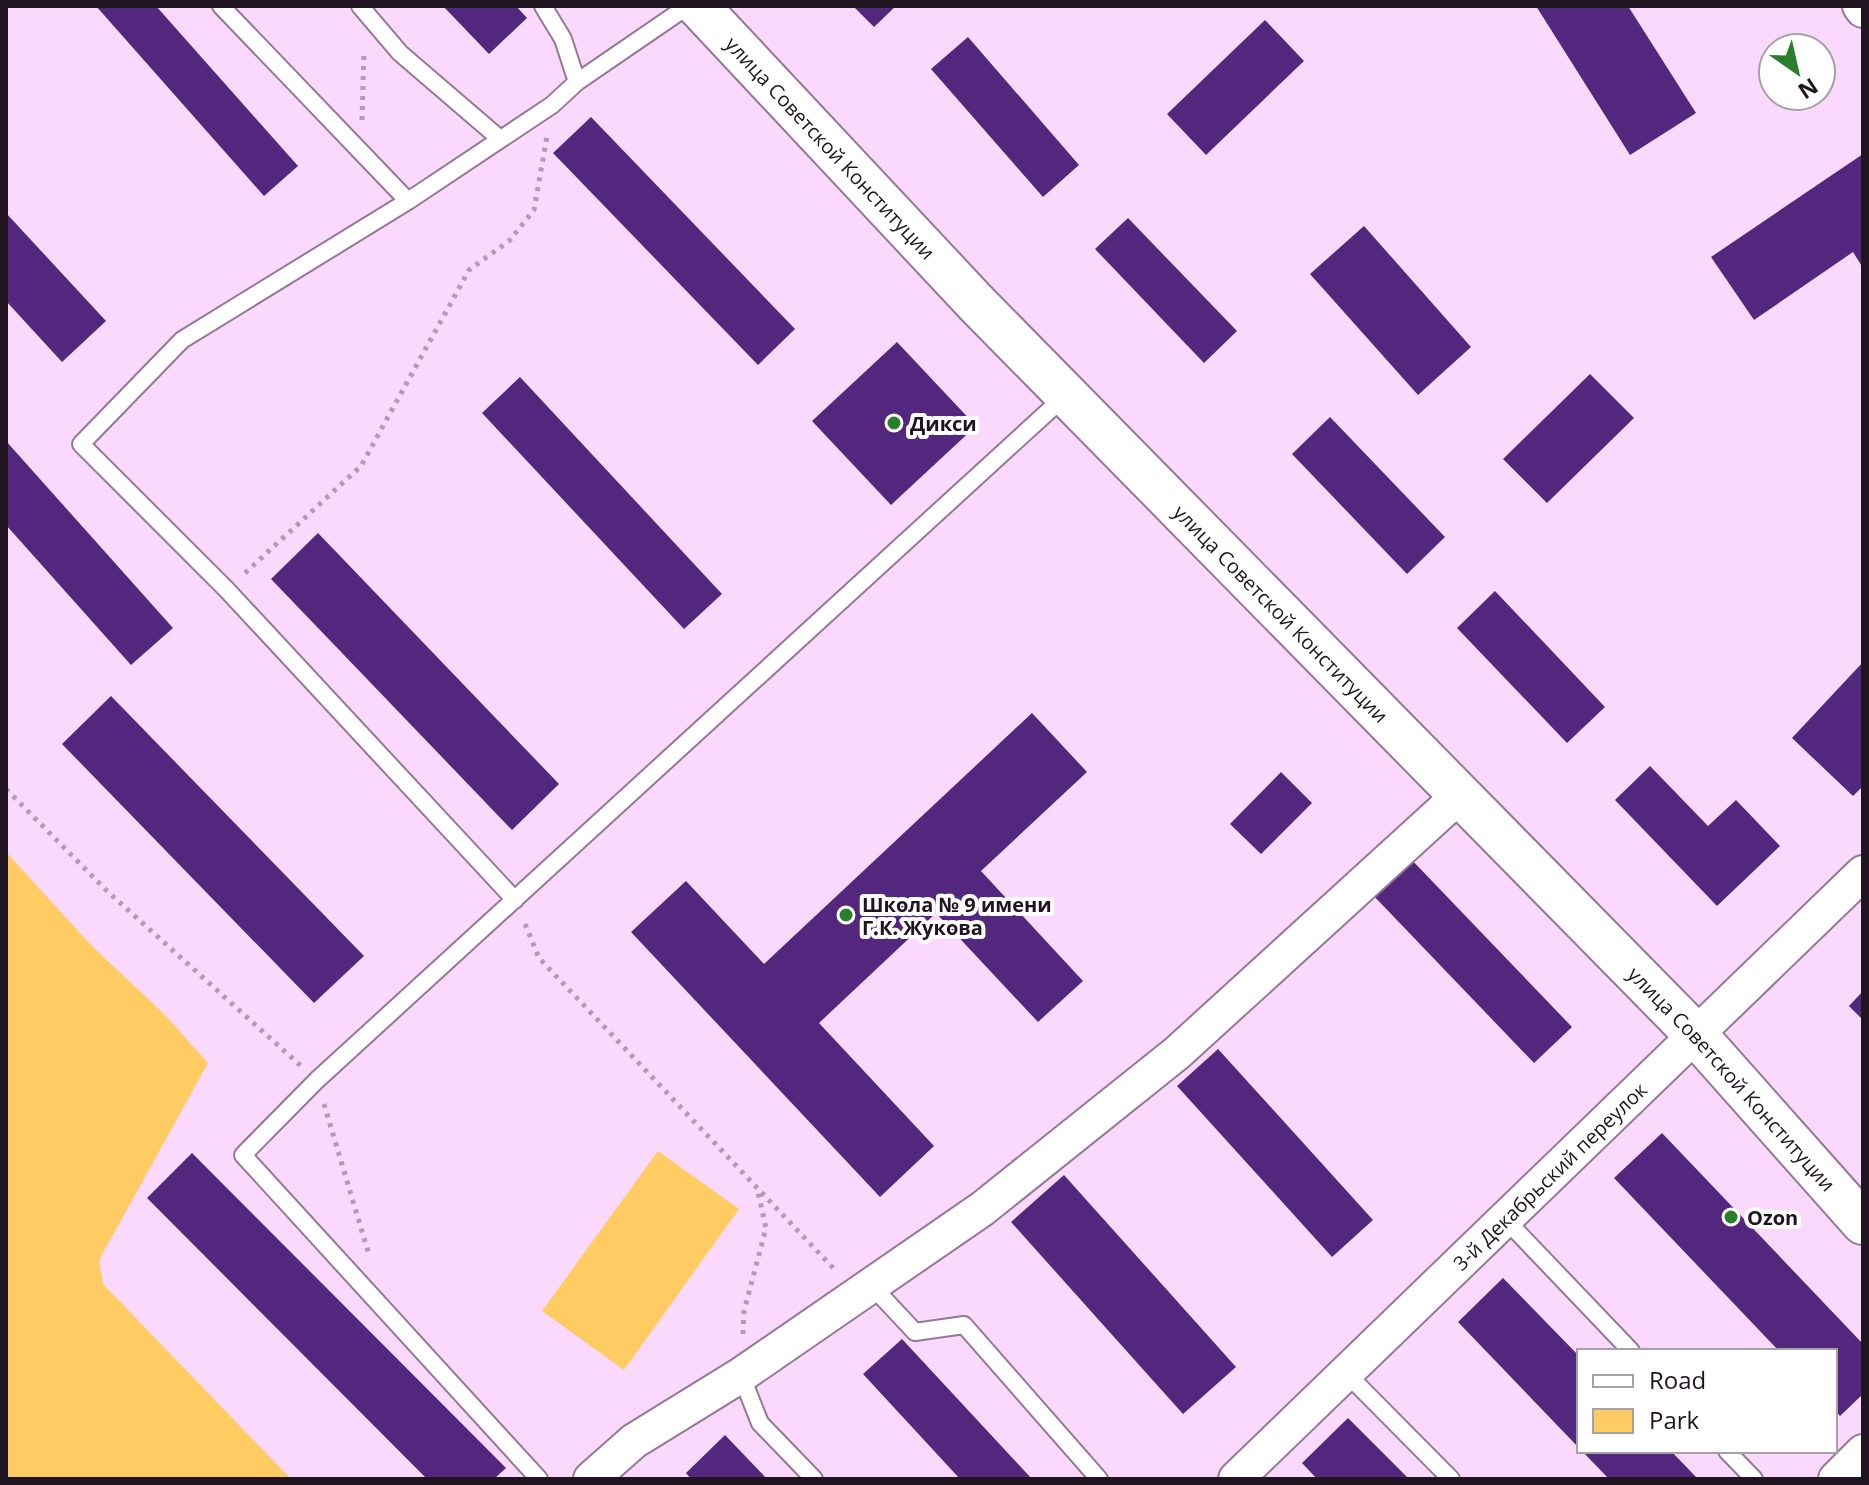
<svg xmlns="http://www.w3.org/2000/svg" width="1869" height="1485" font-family="'Open Sans',sans-serif">
	<style>
		.green { fill: #fecc62 }
		.building { fill: #54277f }
		.lines { fill: none; stroke-linecap: round; stroke-linejoin: round }
		.service-casing { stroke: #957898; stroke-width: 20 }
		.minor-casing { stroke: #957898; stroke-width: 38 }
		.tertiary-casing { stroke: #957898; stroke-width: 46 }
		.path { stroke: #b49ab7; stroke-width: 5; stroke-dasharray: 4 6; stroke-linecap: butt }
		.service { stroke: #fff; stroke-width: 16 }
		.minor { stroke: #fff; stroke-width: 34 }
		.tertiary { stroke: #fff; stroke-width: 42 }
		.poi-dot { fill: #2a7f2d; stroke: #fff; stroke-width: 3 }
		.labels { text-anchor: middle; dominant-baseline: central; stroke-width: 8; stroke-linejoin: round; paint-order: stroke }
		.street-label { font-size: 20px; fill: #1f1420; stroke: #fff }
		.poi-label { font-size: 20px; font-weight: bold; fill: #1f1420; stroke: #fff; text-anchor: start }
	</style>
	<rect width="100%" height="100%" fill="#fad9fd"/>
	<path class="green" d="M6,852l86,94 74,70 42,47 -109,197 4,24 188,195h-285z
		M658,1151l81,58 -115,161 -82,-59z"/>
	<path class="building" d="M96,6h60l142,160 -34,30z
		M443,6h73l11,12 -38,36z
		M853,6h43l-22,21z
		M1536,6h92l68,107 -66,42z
		M1265,20l39,41 -98,94 -39,-41z
		M968,37l111,128 -36,32 -112,-128z
		M591,117l204,212 -37,36 -205,-212z
		M1863,154v114l-10,-16 -99,68 -43,-63z
		M6,213l100,108 -44,41 -56,-61z
		M1128,218l109,113 -33,32 -109,-114z
		M1364,226l107,121 -53,48 -108,-121z
		M897,342l79,84 -85,79 -79,-84z
		M1590,374l44,44 -87,85 -44,-44z
		M520,377l202,217 -38,35 -202,-216z
		M1330,417l115,120 -38,37 -115,-120z
		M6,441l167,187 -42,37 -125,-140z
		M318,533l241,251 -47,46 -241,-251z
		M1495,591l110,116 -38,36 -110,-115z
		M1863,662v124l-10,10 -61,-58z
		M111,696l253,260 -50,47 -252,-259z
		M1032,713l55,59 -106,99 102,110 -45,41 -102,-109 -117,110 115,123 -54,51 -249,-265 55,-51 78,83z
		M1650,766l58,60 28,-26 44,46 -63,60 -102,-106z
		M1281,772l31,31 -51,51 -31,-30z
		M1408,856l164,171 -38,36 -164,-171z
		M1863,991v29l-14,-14z
		M1218,1049l155,171 -41,37 -155,-171z
		M1662,1133l201,211v50l-23,22 -5,-6v-59h-56l-165,-173z
		M192,1153l314,315 -12,11h-67l-280,-281z
		M1064,1175l172,192 -53,47 -172,-192z
		M1503,1278l76,78v92l-121,-126z
		M902,1339l130,140h-72l-97,-105z
		M1348,1418l61,61h-92l-15,-16z
		M725,1435l42,44h-76l-5,-6z
		M1582,1451h89l27,28h-89z"/>
	<g class="lines">
		<g class="service-casing">
			<path id="service" d="M221,6l187,195
				M360,6l40,47 99,85
				M543,6l20,33 14,43
				M515,900l-288,-310 -146,-146 101,-104 226,-139 144,-96 25,-23 111,-76
				M1505,1219l126,132
				M872,1286l43,46 49,-7 135,154
				M1346,1373l105,106
				M741,1375l19,48 54,56
				M1727,1451l27,28
				M539,1479l-296,-324 74,-75 748,-684"/>
		</g>
		<g class="minor-casing">
			<g id="minor">
				<path d="M1860,6l3,4"/>
				<path d="M591,1479l43,-38 107,-66 241,-166 195,-156 283,-258"/>
				<path id="s1" d="M1236,1479l627,-606"/>
				<path d="M1836,1479l27,-27"/>
			</g>
		</g>
		<g class="tertiary-casing">
			<g id="tertiary">
				<path id="s2" d="M698,6l278,297 720,732 167,188"/>
			</g>
		</g>
		<path class="path" d="M362,120l2,-70
			M245,573l116,-107 108,-196 40,-29 25,-31 13,-74
			M6,789l101,102 194,175
			M525,924l14,34 298,314
			M324,1104l45,151
			M743,1334l1,-23 22,-83 -9,-40"/>
		<use href="#service" class="service"/>
		<use href="#minor" class="minor"/>
		<use href="#tertiary" class="tertiary"/>
	</g>
	<g class="poi-dot">
		<circle cx="894" cy="423" r="8"/>
		<circle cx="846" cy="915" r="8"/>
		<circle cx="1731" cy="1217" r="8"/>
	</g>
	<g class="labels">
		<g class="street-label">
			<text stroke="none"><textPath href="#s2" startOffset="194">улица Советской Конституции</textPath></text>
			<text stroke="none"><textPath href="#s2" startOffset="842">улица Советской Конституции</textPath></text>
			<text stroke="none"><textPath href="#s2" startOffset="1490">улица Советской Конституции</textPath></text>
			<text stroke="none"><textPath href="#s1" startOffset="436">3-й Декабрьский переулок</textPath></text>
		</g>
		<g class="poi-label">
			<text x="910" y="423">Дикси</text>
			<text x="862" y="904">Школа № 9 имени<tspan x="862" dy="23">Г.К. Жукова</tspan></text>
			<text x="1747" y="1217">Ozon</text>
		</g>
	</g>
	<rect width="1869" height="1485" fill="none" stroke="#1f1420" stroke-width="16"/>
	<rect x="1577" y="1349" width="260" height="104" fill="#ffffff" stroke="#a5a1a6" stroke-width="2"/>
	<rect x="1593" y="1375" width="40" height="12" fill="#ffffff" stroke="#a5a1a6" stroke-width="2"/>
	<text x="1649" y="1389" font-size="24" fill="#1f1420">Road</text>
	<rect x="1593" y="1409" width="40" height="24" fill="#fecc62" stroke="#a5a1a6" stroke-width="2"/>
	<text x="1649" y="1429" font-size="24" fill="#1f1420">Park</text>
	<g transform="translate(1797 72) rotate(146)"><circle r="38" fill="#ffffff" stroke="#a5a1a6" stroke-width="2"/>
	<path d="M0-6L14 30L0 20L-14 30Z" fill="#2a7f2d"/>
	<text y="-12" font-size="22" font-weight="bold" text-anchor="middle" fill="#1f1420">N</text>
	</g>
</svg>
